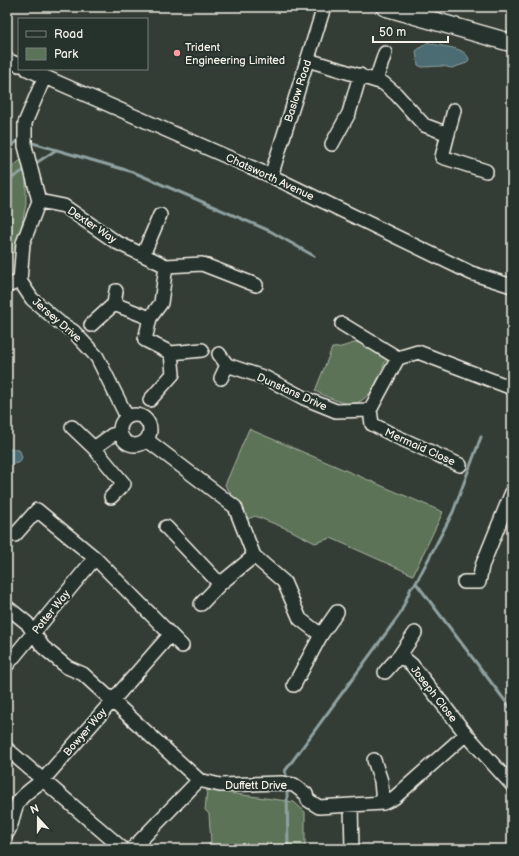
<svg xmlns="http://www.w3.org/2000/svg" width="519" height="856" font-family="'Balsamiq Sans',sans-serif">
	<style>
		.green { fill: #5b7358; stroke: #a8b2a0 }
		.water { fill: #4b6c72; stroke: #8fa1a1 }
		.lines { fill: none; stroke-linecap: round; stroke-linejoin: round }
		.stream { stroke: #8fa1a1; stroke-width: 3 }
		.minor-casing { stroke: #f4f1e8; stroke-width: 16 }
		.major-casing { stroke: #f4f1e8; stroke-width: 20 }
		.minor { stroke: #26332d; stroke-width: 13 }
		.major { stroke: #26332d; stroke-width: 17 }
		.poi-dot { fill: #ff9aa2; stroke: #26332d; stroke-width: 1.5 }
		.labels { text-anchor: middle; dominant-baseline: central; stroke-width: 4; stroke-linejoin: round; paint-order: stroke }
		.poi-label { font-size: 11px; fill: #f4f1e8; stroke: #26332d; text-anchor: start }
		.street-label { font-size: 11px; fill: #f4f1e8; stroke: #26332d }
	</style>
	<rect width="100%" height="100%" fill="#343d35"/>
	<filter id="ink" filterUnits="userSpaceOnUse"><feTurbulence type="fractalNoise" baseFrequency=".025" numOctaves="2"/><feDisplacementMap in="SourceGraphic" scale="8" xChannelSelector="R" yChannelSelector="G"/><feConvolveMatrix kernelMatrix="1 2 1 2 8 2 1 2 1" color-interpolation-filters="sRGB"/></filter>
	<g filter="url(#ink)">
		<path class="green" d="M22,159l4,20v25l-10,49 -9,-1v-81z
			M360,342l27,16c-8,17 -15,45 -37,46 -8,0 -27,-9 -35,-13l17,-43c12,0 17,-5 28,-6z
			M249,429l194,83 -30,63 -82,-37 -16,5 -25,-13 -35,-14 -7,3 -23,-34z
			M207,790l87,12 11,10v37h-100l6,-7 -2,-28 -4,-4z"/>
		<path class="water" d="M428,42c11,6 36,3 41,17l-2,4 -15,5 -10,-2 -20,1 -4,-2 -2,-14z
			M12,448l8,3 2,6 -2,5 -10,3 -3,-2v-12z"/>
		<g class="lines">
			<path class="stream" d="M29,142l104,30 137,59 44,25
				M7,151l12,-12 3,1
				M33,165l23,-15
				M7,181l19,-12
				M416,583l96,127
				M286,775l-1,-4 115,-157 11,-26 5,-5 37,-71 28,-75
				M287,791l1,58"/>
			<g class="minor-casing">
				<path id="minor" d="M7,60l12,5
					M308,60l75,23 13,11 28,31 24,9
					M27,69l244,107 200,97 41,13
					M44,78l-19,45v23l14,55 -16,42 -3,38 12,18 28,24 13,8 24,26 30,60
					M376,80l9,-27
					M454,110l-12,47 44,14
					M332,144l17,-31 11,-38
					M271,176l53,-169
					M39,201l25,5 52,36 50,24 36,-2 54,21
					M143,255l17,-40
					M166,266l-5,37 -11,15 -5,22 26,13 31,-3
					M7,286l13,-5
					M114,304l2,-13
					M342,324l56,34
					M91,325l23,-21 36,14
					M219,354l8,11
					M221,378l6,-13 39,13 38,20 32,13 34,-1 28,-52 20,-6 94,36
					M150,400l23,-26 -2,-21
					M370,410l2,14 23,12 65,29
					M120 430a15 15 0 1 1 30 0a15 15 0 1 1-30 0Z
					M72,427l22,21 30,36 -13,13
					M147,440l88,67 19,49 30,26 16,37 21,16
					M94,448l18,-13 8,-2
					M166,527l54,57 34,-28
					M15,535l22,-25 58,48 87,88
					M464,582h15l3,-16 30,-74
					M201,604l19,-20
					M7,607l20,16 16,24 24,20 16,7 116,106 21,5 61,-2 13,2 12,9 2,6 11,7 64,-4 11,-5 72,-64
					M400,655l12,10 54,69 46,51
					M7,665l88,-107
					M385,672l15,-17 15,-22
					M294,685l27,-50 16,-23
					M7,749l116,100
					M374,760l7,21 2,22
					M351,806l1,43
					M7,833c7,-10 5,-22 12,-32 5,-8 17,-15 24,-21l127,-145
					M132,849l67,-69"/>
			</g>
			<g class="major-casing">
				<path id="major" d="M385,7l127,36"/>
			</g>
			<use href="#minor" class="minor"/>
			<use href="#major" class="major"/>
		</g>
	</g>
	<circle class="poi-dot" cx="177" cy="53" r="4"/>
	<g class="labels">
		<g class="poi-label">
			<text x="185" y="47">Trident<tspan x="185" dy="13">Engineering Limited</tspan></text>
		</g>
		<g class="street-label">
			<text transform="translate(298 91) rotate(-72)">Baslow Road</text>
			<text transform="translate(270 177) rotate(25)">Chatsworth Avenue</text>
			<text transform="translate(92 225) rotate(34)">Dexter Way</text>
			<text transform="translate(57 320) rotate(41)">Jersey Drive</text>
			<text transform="translate(292 392) rotate(24)">Dunstans Drive</text>
			<text transform="translate(420 447) rotate(24)">Mermaid Close</text>
			<text transform="translate(51 612) rotate(-51)">Potter Way</text>
			<text transform="translate(434 694) rotate(52)">Joseph Close</text>
			<text transform="translate(85 732) rotate(-49)">Bowyer Way</text>
			<text x="256" y="785">Duffett Drive</text>
		</g>
	</g>
	<rect width="519" height="856" fill="none" stroke="#26332d" stroke-width="24"/>
	<rect x="12" y="12" width="495" height="832" fill="none" stroke="#f4f1e8" stroke-width="1.5" filter="url(#ink)"/>
	<rect x="18" y="18" width="130" height="52" fill="#26332d" stroke="#787f78"/>
	<rect x="26" y="31" width="20" height="6" fill="#26332d" stroke="#787f78"/>
	<text x="54" y="38" font-size="12" fill="#f4f1e8">Road</text>
	<rect x="26" y="48" width="20" height="12" fill="#5b7358" stroke="#787f78"/>
	<text x="54" y="58" font-size="12" fill="#f4f1e8">Park</text>
	<g transform="translate(38 818) rotate(339)" stroke="#26332d" stroke-width="3" paint-order="stroke">
	<path d="M0-3L7 15L0 10L-7 15Z" fill="#f4f1e8"/>
	<text y="-6" font-size="11" font-weight="bold" text-anchor="middle" fill="#f4f1e8">N</text>
	</g>
	<path d="M373 36v6h75v-6" fill="none" stroke="#f4f1e8" stroke-width="2"/>
	<text x="379" y="36" font-size="12" fill="#f4f1e8" stroke="#26332d" stroke-width="3" paint-order="stroke">50 m</text>
</svg>
